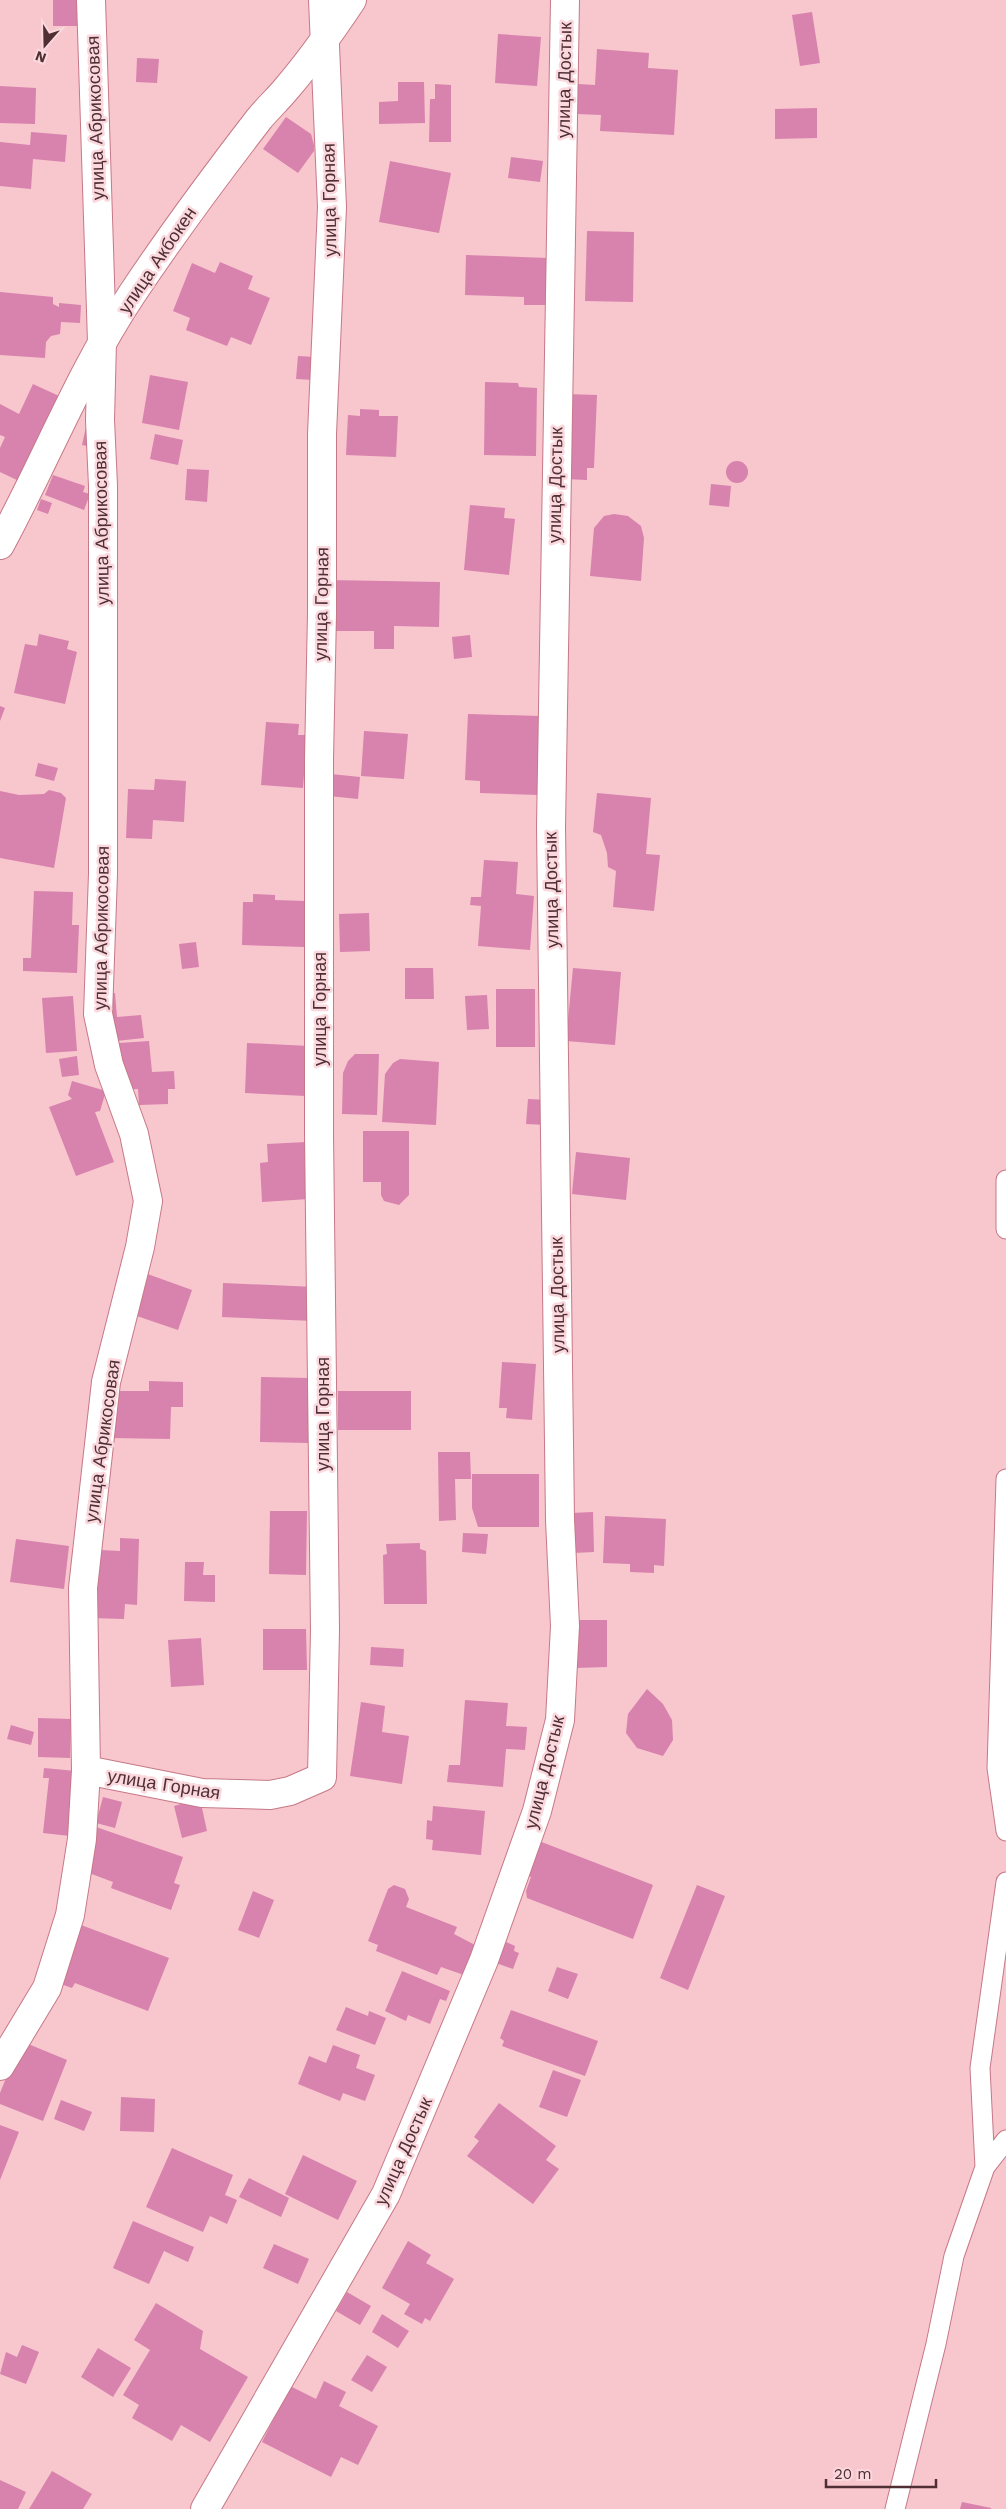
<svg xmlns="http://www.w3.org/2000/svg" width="1006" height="2509" font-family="'Work Sans',sans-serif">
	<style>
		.building { fill: #d882ae }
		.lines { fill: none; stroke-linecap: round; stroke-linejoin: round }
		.service-casing { stroke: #c67987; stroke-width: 21 }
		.minor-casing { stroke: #c67987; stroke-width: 30 }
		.tertiary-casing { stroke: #c67987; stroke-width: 30 }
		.service { stroke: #fff; stroke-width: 19 }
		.minor { stroke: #fff; stroke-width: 28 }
		.tertiary { stroke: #fff; stroke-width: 28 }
		.labels { text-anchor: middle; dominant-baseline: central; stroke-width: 5; stroke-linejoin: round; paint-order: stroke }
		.street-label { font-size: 18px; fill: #4f2e34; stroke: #fad8dd }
	</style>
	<rect width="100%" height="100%" fill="#f8c6cd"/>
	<path class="building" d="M53,0h28v26h-28z
		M812,12l8,51 -20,3 -8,-51z
		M498,34l43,3 -4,49 -42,-3z
		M597,49l52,4 -1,15 30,2 -4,65 -74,-4 1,-16 -24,-1 1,-30 17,1z
		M137,58l22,1 -2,24 -21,-1z
		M398,82h26l1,41 -46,1v-22l19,-1z
		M435,84l16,1v57h-22l1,-43h5z
		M0,86l36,2 -1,36 -35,-1z
		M817,108v30l-42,1v-30z
		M286,117l25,17 3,11v6l-16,22 -35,-24z
		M31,132l36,3 -2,27 -32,-3 -2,30 -31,-3v-44l30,3z
		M511,157l32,4 -3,21 -32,-4z
		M390,161l61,12 -12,60 -60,-11z
		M587,231l47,1 -1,70 -48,-1z
		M466,255l82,3 -2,47h-22v-8l-59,-2z
		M220,262l33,14 -5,13 22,9 -19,47 -20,-8 -4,9 -41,-16 4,-12 -17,-7 19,-48 23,10z
		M0,292l53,5v7l6,3v-4l22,2 -1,18 -19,-1 -1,12 -9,2 -5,6 -1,16 -45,-3z
		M298,356l17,1 -1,23 -18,-1z
		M150,375l38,7 -9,48 -37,-7z
		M485,382l33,1 1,4 18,1 -1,68 -52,-1z
		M33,384l26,12 -40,85 -19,-9v-24l5,-11 -5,-2v-31l19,10z
		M566,394l31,1 -3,73h-7v12l-23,-1z
		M360,409l19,1v6h19l-2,41 -50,-2 2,-40 12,1z
		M88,418l5,29 -11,-2z
		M155,434l28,6 -5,25 -28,-6z
		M726 472a11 11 0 1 1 22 0a11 11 0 1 1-22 0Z
		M187,469l22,1 -2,32 -22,-2z
		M53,475l32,11 -2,6 7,2 -6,16 -39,-15z
		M711,484l20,2 -2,21 -20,-2z
		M41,499l11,4 -4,11 -11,-4z
		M470,505l35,3 -1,10 11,1 -6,56 -45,-5z
		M614,514l14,2 13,10 3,12 -3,43 -51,-5 4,-48 10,-12z
		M328,580l112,2 -1,45 -45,-1v23h-20v-18h-46z
		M39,634l30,7 -2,8 10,3 -12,52 -51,-11 11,-49 12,2z
		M470,635l2,22 -18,2 -2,-22z
		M0,706l5,2 -5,13z
		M468,714l72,2 -2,79 -58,-2v-12l-15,-1z
		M266,722l33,2 -1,11h9l-4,53 -42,-3z
		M364,731l44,3 -4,45 -43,-3z
		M38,763l20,5 -4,13 -19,-5z
		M331,774l29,3 -2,22 -29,-3z
		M155,779l31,2 -2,41 -31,-2 -1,19 -26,-1 2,-49 26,1z
		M49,790l12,3 5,5 -12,70 -54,-10v-67l19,4 25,-1z
		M597,793l54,5 -5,56 14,1 -6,56 -41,-4 3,-36 -8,-4 -1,-14 -6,-18 -8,-3z
		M484,860l34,2 -2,32 18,2 -4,54 -52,-4 3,-40 -11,-1 1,-8h10z
		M34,891l39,1 -1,33h7l-2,48 -54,-2v-13h8z
		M253,894l22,1v5l31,1 -1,46 -63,-2 1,-43h10z
		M369,913l1,38 -30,1 -1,-38z
		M196,942l3,25 -17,2 -3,-25z
		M405,968h28l1,31h-29z
		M573,968l48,4 -6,73 -49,-4z
		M496,989h39v58h-39z
		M115,993l2,24 24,-2 3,23 -37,4 -6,-47z
		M487,995l2,34 -22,1 -2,-34z
		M73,996l4,55 -31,2 -4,-55z
		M149,1041l3,31 22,-1 1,18h-7v15l-29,1 -1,-16 -19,1 2,-25 -2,-22z
		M247,1043l62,3 -3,50 -61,-3z
		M355,1054h24l-2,61 -35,-1 1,-41 5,-12z
		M77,1056l2,19 -17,2 -3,-18z
		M400,1059l39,3 -3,63 -54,-3 3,-48 8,-11z
		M72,1081l34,10 -6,20 -5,1 19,50 -38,14 -27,-69 23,-8 -4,-4z
		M528,1099l20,1 -1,25 -21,-1z
		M363,1131h46v64l-10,10 -15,-4 -3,-6v-13h-18z
		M306,1142l3,57 -47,3 -2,-39 8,-1 -1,-18z
		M576,1152l54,6 -4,42 -54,-6z
		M142,1272l50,18 -14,40 -50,-17z
		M223,1283l92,4 -1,34 -92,-4z
		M502,1362l34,2 -4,56 -26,-2 1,-10h-8z
		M261,1377l49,1 -1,65 -49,-1z
		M149,1381l34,1v25h-12l-1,32 -59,-1v-47h38z
		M338,1391h73v39h-73z
		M438,1452h32l1,27h-16l1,41 -17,1z
		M472,1474h67v53h-61l-6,-19z
		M270,1511h37l-1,64 -37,-1z
		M593,1512l1,40 -21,1 -2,-40z
		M605,1516l61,3 -2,47 -10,-1v8l-24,-1v-8l-27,-1z
		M463,1533l25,1 -2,20 -24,-2z
		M120,1538l19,1 -2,66 -12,-1 -1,15 -34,-1 2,-50 7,2 1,-20 20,1z
		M16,1539l53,7 -5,43 -54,-7z
		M420,1543v6l6,2 1,53h-43l-1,-49 4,-1 -1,-10z
		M185,1562h19l-1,13h12v27l-31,-1z
		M574,1620h33v47l-32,1z
		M263,1629h43l1,41h-44z
		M201,1638l3,47 -33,2 -3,-47z
		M371,1647l33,2 -1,18 -33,-2z
		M647,1689l16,15 9,16 1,20 -10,16 -26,-8 -11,-15 2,-19z
		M465,1700l43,3 -2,23 21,1 -2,23 -19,-1 -3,38 -56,-5 2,-17h11z
		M361,1702l24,4 -3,26 27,4 -7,48 -52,-8z
		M38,1718l33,1 -1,39 -32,-1z
		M11,1725l23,7 -3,13 -24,-6z
		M44,1768l32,3 -6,65 -27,-3 6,-55h-6z
		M103,1797l19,5 -7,26 -19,-5z
		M200,1799l7,32 -25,7 -8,-32z
		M433,1806l52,5 -4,44 -49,-5 1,-10 -7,-1 1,-19 5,1z
		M96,1827l87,30 -9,26 6,2 -9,25 -60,-22 2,-6 -32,-12z
		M539,1841l114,44 -20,54 -106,-41 -1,-7 5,-14 -6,-2z
		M394,1885l11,4 4,10 -3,8 51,20 -3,7 21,11 -11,30 -23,-8 -4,8 -61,-24 2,-6 -10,-4 20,-52z
		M697,1885l28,11 -37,94 -28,-12z
		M253,1891l21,9 -15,38 -21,-8z
		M81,1925l88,33 -21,53 -73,-28 -3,5 -14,-5z
		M502,1940l13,6 -1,5 5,2 -6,16 -20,-7z
		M557,1967l21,7 -10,25 -20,-8z
		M402,1971l48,20 -4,10 -6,-2 -10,25 -22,-9 -2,6 -21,-10z
		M346,2007l22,9 1,-5 17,7 -11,27 -39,-15z
		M511,2010l87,31 -13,35 -83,-30 2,-5 -4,-3z
		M21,2041l46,19 -24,61 -43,-17v-11z
		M333,2045l27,10 -4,13 19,7 -10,26 -22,-8 -3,8 -42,-17 11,-28 17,7z
		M553,2070l28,10 -14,37 -28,-10z
		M121,2097l34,2 -1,33 -34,-1z
		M61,2100l31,12 -8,19 -30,-12z
		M499,2103l57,43 -10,14 13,9 -26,35 -66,-48 12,-15 -5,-4z
		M0,2125l19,7 -19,48z
		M172,2148l61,27 -8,20 12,5 -10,24 -17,-8 -7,16 -57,-25z
		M303,2155l54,26 -19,39 -53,-26z
		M249,2178l40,20 -8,19 -42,-20z
		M133,2221l61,26 -6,15 -24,-11 -15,33 -36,-16z
		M408,2241l23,14 -5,8 28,16 -24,42 -5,-3 -3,6 -18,-10 6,-10 -28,-16z
		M274,2244l35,15 -11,25 -35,-16z
		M347,2292l24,14 -11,19 -24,-14z
		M156,2303l47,28 -3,18 48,28 -38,65 -29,-17 -9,16 -40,-23 7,-13 -16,-10 27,-45 -16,-10z
		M382,2314l27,17 -11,17 -26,-16z
		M22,2345l17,7 -13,32 -26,-10 6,-22 11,5z
		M98,2348l33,20 -18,29 -32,-20z
		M367,2355l20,12 -15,25 -21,-12z
		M324,2381l22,11 -7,14 39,20 -20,39 -17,-8 -10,20 -69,-35 28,-56 26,13z
		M52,2471l40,23 -9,15h-54z
		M0,2480l26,12 -8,17h-18z
		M962,2502l29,6v1h-31z"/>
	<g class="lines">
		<g class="service-casing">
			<path id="service" d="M1006,1180v49
				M1006,1479l-9,289 9,63
				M985,2167l21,-27
				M895,2509l41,-165 18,-88 31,-89 -5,-99 26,-186"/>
		</g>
		<g class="minor-casing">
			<path id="minor" d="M86,1770l116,23 68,2 20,-4 32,-14 3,-147 -6,-495v-376l3,-146v-179l10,-227 -9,-207
				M0,2066l47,-78 23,-73 12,-76 4,-69 -3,-182 23,-206 34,-135 8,-46 -14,-67 -25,-69 -11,-51 5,-140v-388l-3,-66 2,-78 -11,-342
				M205,2509l181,-315 98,-234 53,-149 23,-91 5,-94 -5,-106 -9,-693 14,-827"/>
		</g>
		<g class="tertiary-casing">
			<path id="tertiary" d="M0,545c45,-83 80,-173 132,-251 40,-60 83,-118 127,-175 9,-11 19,-20 28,-31 24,-28 45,-58 65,-88"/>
		</g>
		<use href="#service" class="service"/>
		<use href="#minor" class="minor"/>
		<use href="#tertiary" class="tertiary"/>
	</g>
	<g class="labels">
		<g class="street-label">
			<text transform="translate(564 80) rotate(-89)">улица Достык</text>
			<text transform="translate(95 118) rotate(-92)">улица Абрикосовая</text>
			<text transform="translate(329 200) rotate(-91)">улица Горная</text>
			<text transform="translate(157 260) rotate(-56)">улица Акбокен</text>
			<text transform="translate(555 485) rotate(-89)">улица Достык</text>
			<text transform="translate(101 523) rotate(-91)">улица Абрикосовая</text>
			<text transform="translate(321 604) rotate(-89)">улица Горная</text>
			<text transform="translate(551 890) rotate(-91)">улица Достык</text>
			<text transform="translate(101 928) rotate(-89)">улица Абрикосовая</text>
			<text transform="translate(319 1009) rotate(-90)">улица Горная</text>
			<text transform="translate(557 1295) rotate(-91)">улица Достык</text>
			<text transform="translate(322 1414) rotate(-90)">улица Горная</text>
			<text transform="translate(102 1441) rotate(-82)">улица Абрикосовая</text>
			<text transform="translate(544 1772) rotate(-76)">улица Достык</text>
			<text transform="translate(164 1784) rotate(9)">улица Горная</text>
			<text transform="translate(403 2151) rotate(-66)">улица Достык</text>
		</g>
	</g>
	<g transform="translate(45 45) rotate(200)" stroke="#fad8dd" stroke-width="4" paint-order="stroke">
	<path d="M0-4L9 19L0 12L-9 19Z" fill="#4f2e34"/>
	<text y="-8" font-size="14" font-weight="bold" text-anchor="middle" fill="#4f2e34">N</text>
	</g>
	<path d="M826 2479v8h110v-8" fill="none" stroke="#4f2e34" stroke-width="2.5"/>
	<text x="834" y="2479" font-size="15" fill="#4f2e34" stroke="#fad8dd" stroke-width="4" paint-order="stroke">20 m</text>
</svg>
